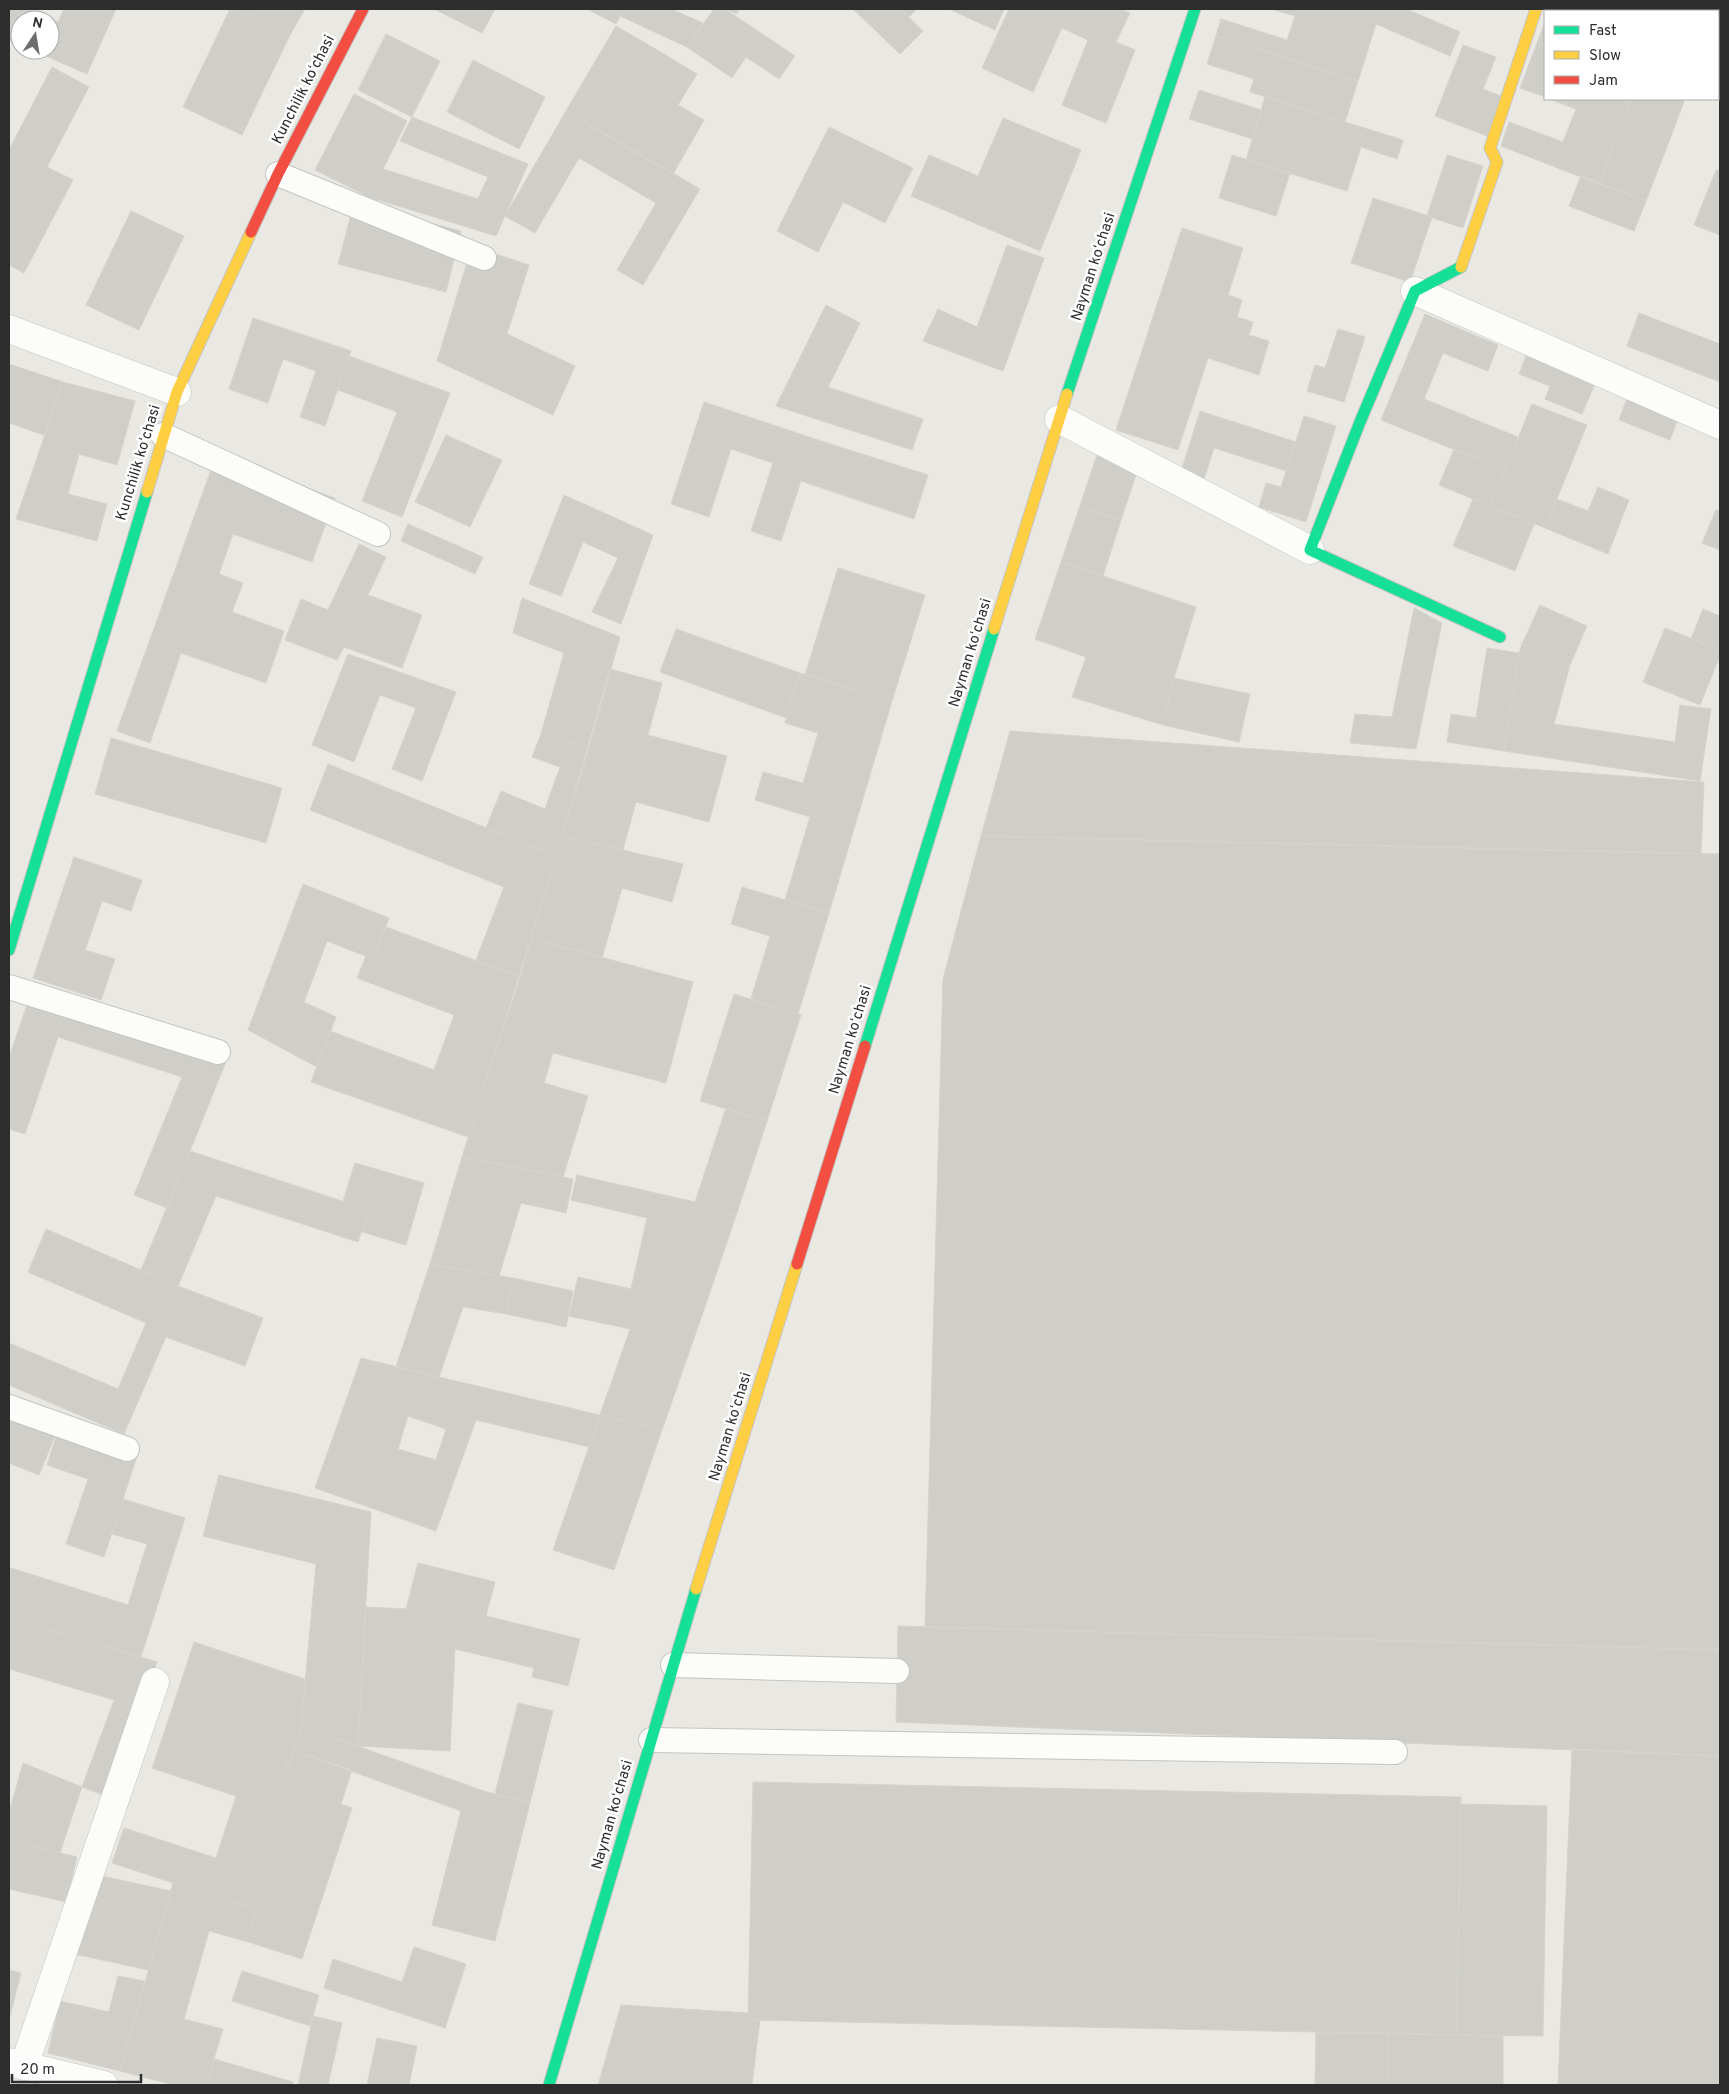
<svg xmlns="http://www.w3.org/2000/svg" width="1729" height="2094" font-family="Overpass,sans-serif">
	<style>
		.building { fill: #cfcec9; stroke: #d5d3ce; fill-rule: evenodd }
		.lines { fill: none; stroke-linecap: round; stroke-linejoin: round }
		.lane-casing { stroke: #c4c4c3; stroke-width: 26 }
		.street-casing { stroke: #c4c4c3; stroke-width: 29 }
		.fast-casing { stroke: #c4c4c3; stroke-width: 13 }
		.slow-casing { stroke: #c4c4c3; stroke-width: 13 }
		.jam-casing { stroke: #c4c4c3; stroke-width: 13 }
		.lane { stroke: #fcfcfb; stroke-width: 24 }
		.street { stroke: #fcfcfb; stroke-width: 28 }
		.fast { stroke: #16e098; stroke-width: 11 }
		.slow { stroke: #ffcf43; stroke-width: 11 }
		.jam { stroke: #f24e42; stroke-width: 11 }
		.labels { text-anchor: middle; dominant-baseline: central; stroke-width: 5; stroke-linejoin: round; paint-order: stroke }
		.street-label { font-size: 15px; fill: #2d2d2d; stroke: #fff }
	</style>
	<rect width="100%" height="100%" fill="#eae8e2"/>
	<path class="building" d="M9,9h19l30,13 6,-13h52l-29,65 -55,-24h18v-30h-30v25l-11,-5z
		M230,9h7l53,26 -48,100 -59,-28z
		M237,9h68l-15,26z
		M434,9h61l-13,24z
		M587,9h37l-8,15z
		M624,9h47l32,14 -16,24 -67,-31z
		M714,9h11l70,47 -16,23 -33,-22 -14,21 -45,-31z
		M727,9h12l-2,5z
		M853,9h47l23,22 -23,23z
		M900,9h17l-8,8z
		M949,9h55l-9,21z
		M1009,9h111l10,4 -14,29 19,8 -29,73 -44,-18 26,-65 -26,-12 -29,64 -51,-24z
		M1271,9h135l54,23 -10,24 -74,-32 -18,57 -142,-45 5,-17 66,21 8,-24z
		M1550,9h7l7,2h-15z
		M1611,9h31l-1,2h-31z
		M1642,9h59l6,2h-66z
		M1718,15l2,1v55l-2,-1z
		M1545,22v75l-25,-9z
		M616,26l43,25 -50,86 -43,-26z
		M386,34l54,27 -28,56 -54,-27z
		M1216,36l142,45 -13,41 -95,-30 4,-13 -47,-15z
		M1463,45l33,12 -13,32 20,8 -16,39 -52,-20z
		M659,51l38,23 -19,31 26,15 -31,54 -64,-37z
		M473,60l72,37 -26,52 -72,-37z
		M52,67l37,20 -42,80 26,13 -49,93 -15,-8v-115z
		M1199,90l62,20 -8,29 -64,-20z
		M354,94l53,27 -38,76 -54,-27z
		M1265,97l138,43 -6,19 -36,-12 -14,44 -101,-31z
		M1549,99h82l-10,27z
		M1631,99h54l-17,45 -47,-18z
		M1576,109l45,17 -22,58 -98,-38 8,-24 54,20z
		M566,111l134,78 -57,96 -26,-15 39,-67 -77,-45 -44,75 -30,-17z
		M412,117l116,47 -32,72 -127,-39 14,-28 95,30 10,-22 -88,-36z
		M1003,118l78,32 -41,101 -129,-55 18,-41 49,21z
		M1621,126l47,18 -22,57 -47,-17z
		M829,127l84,41 -28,55 -42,-21 -25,50 -41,-21z
		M1232,155l58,18 -14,43 -57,-18z
		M1447,155l36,11 -20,62 -36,-12z
		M1716,170l4,1v64l-26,-10z
		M1581,176l65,25 -12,30 -65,-25z
		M1373,198l59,19 -22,65 -59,-19z
		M354,203l107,28 -15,61 -108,-28z
		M131,211l53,25 -45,94 -53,-25z
		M1182,228l61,20 -15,47 14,5 -5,17 16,5 -4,13 20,6 -10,34 -51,-17 -30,92 -62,-20z
		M1007,245l37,13 -41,113 -80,-30 15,-32 39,18z
		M472,246l57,19 -22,69 68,32 -22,49 -116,-54z
		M826,305l34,18 -32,64 95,32 -11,31 -136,-44z
		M1639,313l81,31v38l-93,-36z
		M1425,314l73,31 -10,26 -45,-18 -19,46 94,38 -13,33 -124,-50z
		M253,318l98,33 -26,75 -25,-9 16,-46 -33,-12 -15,44 -39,-14z
		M1338,329l27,8 -21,65 -37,-11 8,-26 10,3z
		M1528,351l69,28 -15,35 -37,-15 5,-13 -31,-12z
		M349,356l101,37 -48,124 -40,-16 35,-89 -59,-22z
		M9,364l54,18 -19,53 -35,-12z
		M63,382l72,19 -18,64 -38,-11 -11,40 39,10 -10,37 -81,-22z
		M1630,390l51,21 -11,29 -51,-20z
		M704,402l111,37 -34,102 -30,-10 22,-68 -42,-14 -22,68 -38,-13z
		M1532,404l55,21 -42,103 -55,-22z
		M1200,411l96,31 -10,29 -72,-23 -11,34 -23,-7z
		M1304,416l32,10 -30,96 -47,-15 7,-24 15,4z
		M446,435l56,25 -32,67 -55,-25z
		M815,439l113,36 -14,44 -113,-38z
		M1454,449l51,21 -15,36 -51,-21z
		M1097,455l41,14 -17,51 -41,-14z
		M216,456l119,42 -23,64 -79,-28 -14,40 24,9 -11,29 52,19 -18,52 -85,-30 -31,90 -33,-12z
		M1598,487l31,13 -21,54 -63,-26 12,-29 31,12z
		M564,495l89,40 -32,89 -29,-12 26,-54 -35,-16 -22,54 -32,-12z
		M1473,499l61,25 -19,47 -62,-25z
		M1080,506l41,14 -18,56 -42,-14z
		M1716,510l4,1v39l-18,-7z
		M408,524l75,33 -8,17 -74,-33z
		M359,544l27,13 -18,38 54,20 -20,53 -58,-21 -7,13 -52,-20 16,-41 27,11z
		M1061,562l135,45 -22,71 -11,47 -91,-28 14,-40 -51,-18z
		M838,568l87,27 -33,106 -87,-26z
		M522,598l98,39 -31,110 -48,-13 23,-81 -51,-20z
		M1540,605l47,21 -17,39 -48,-21z
		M1414,608l28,15 -26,126 -66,-6 5,-29 37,3z
		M1703,609l17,7v34l-29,-11z
		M1665,628l55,22v6l-20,49 -57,-23z
		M676,629l124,44 -14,45 -126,-46z
		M1522,644l48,21 -16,59 121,18 5,-37 31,4 -11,72 -196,-30 15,-98z
		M1487,648l32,5 -15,98 -57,-9 4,-28 25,4z
		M348,654l108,38 -34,89 -30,-12 24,-61 -36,-13 -26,67 -42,-17z
		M610,669l52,14 -14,52 79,21 -18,66 -73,-20 -13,48 -61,-14z
		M800,673l92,28 -63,212 -44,-13 25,-83 -55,-17 8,-28 40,11 15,-50 -33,-10z
		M1174,678l76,16 -11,48 -76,-17z
		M1010,731l694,51 -3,72 -720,-18z
		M541,734l48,13 -33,109 -70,-28 15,-37 44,18 15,-42 -28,-10z
		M111,738l171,50 -16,55 -171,-49z
		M328,764l228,92 -36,121 -44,-17 28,-73 -194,-77z
		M562,836l121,28 -11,38 -50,-14 -20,70 -71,-20z
		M981,836l739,18v796l-795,-23 18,-648z
		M74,857l68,23 -11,31 -29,-10 -17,49 30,9 -14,41 -68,-22z
		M303,884l86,34 -16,41 -46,-18 -23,61 32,15 -19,50 -69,-37z
		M742,887l87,26 -31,101 -47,-15 19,-63 -39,-12z
		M386,927l134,50 -52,160 -157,-55 19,-51 104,39 20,-55 -97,-37 9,-22 7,3z
		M531,938l162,44 -27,101 -113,-30 -9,30 44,13 -25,81 -101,-20z
		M32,990l197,64 -62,154 -33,-13 48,-118 -124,-40 -33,97 -16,-5v-71z
		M734,994l67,21 -34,106 -67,-20z
		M726,1108l41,13 -31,95 -41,-14z
		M190,1151l179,59 -11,32 -142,-46 -38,90 -37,-16z
		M462,1157l111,22 -7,34 -45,-10 -22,73 -69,-12z
		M355,1163l69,20 -18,62 -44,-13 7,-22 -26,-9z
		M577,1175l118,27 41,14 -37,108 -61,-18 -8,23 -61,-13 9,-39 53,12 16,-71 -76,-18z
		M46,1229l132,57 85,32 -18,48 -79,-29 -42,97 -115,-49v-42l109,46 28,-66 -118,-51z
		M430,1264l83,14 -7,36 -43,-7 -24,70 -43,-10z
		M513,1278l60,13 -7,36 -60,-13z
		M638,1306l61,18 -37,106 -62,-15z
		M361,1358l78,19 161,38 -11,32 -113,-27 -40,111 -121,-43zM408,1416l38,13 -10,31 -38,-11z
		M9,1401l52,20 -22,54 -30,-12z
		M600,1415l62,15 -48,140 -61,-20z
		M61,1421l79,26 -36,110 -38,-13 22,-65 -41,-14z
		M219,1475l152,37 -13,234 -57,-20 15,-162 -113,-28z
		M123,1499l62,19 -44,139 -132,-39v-43l2,-7 117,37 19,-61 -35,-10z
		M418,1563l77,19 -9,34 94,23 -12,47 -36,-9 2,-9 -79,-19 -5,102 -92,-5 8,-139 40,2z
		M9,1618l148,44 -49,135 -26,-10 32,-87 -105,-31z
		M898,1626l822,24v106l-824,-34z
		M194,1642l111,37 -4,47 -12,36 -121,-41z
		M518,1703l35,8 -23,92 -35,-9z
		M168,1721l121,41 -48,143 -129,-42 12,-35 92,30 20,-62 -84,-28z
		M301,1726l183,65 46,12 -35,138 -63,-16 29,-114 -168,-61z
		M1572,1749l148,7v329h-162z
		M293,1750l59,20 -11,34 11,4 -50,151 -57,-18 11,-31 -15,-5z
		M23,1763l59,24 -22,66 -51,-13v-27z
		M753,1782l708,15 -5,238 -708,-15z
		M1461,1804l86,2 -4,230 -87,-1z
		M9,1840l68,17 -11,45 -57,-13z
		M88,1873l83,18 -23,79 -78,-17z
		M173,1883l83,27 -11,31 -36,-10 -25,88 39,10 -17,56h-32l-54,-14z
		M414,1947l52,17 -21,64 -121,-40 9,-29 69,23z
		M9,1970l12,3 -12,47z
		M242,1971l77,24 -9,31 -78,-25z
		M118,1976l27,5 -25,90 -72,-18 12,-52 49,11z
		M621,2005l127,8v7h12l-8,65h-154z
		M313,2016l29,7 -14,62h-30z
		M1316,2032l72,1 -1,52h-72z
		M1388,2033l115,3v49h-116z
		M377,2038l40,8 -8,39h-42z
		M214,2059l79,23 -1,3h-86z"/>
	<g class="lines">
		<g class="lane-casing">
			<path id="lane" d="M278,174l206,84
				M163,435l215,99
				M9,987l209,65
				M9,1407l118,42
				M673,1665l224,6
				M651,1740l744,12"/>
		</g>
		<g class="street-casing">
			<path id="street" d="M1415,291l305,134
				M9,329l168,63
				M1059,419l251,131
				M9,2062l95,23
				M24,2066l131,-384"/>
		</g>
		<g class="fast-casing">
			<path id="fast" d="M1461,267l-46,24 -55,131 -50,128 190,87
				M1067,394l128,-385
				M9,950l138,-458
				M865,1046l129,-417
				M549,2085l147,-496"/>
		</g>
		<g class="slow-casing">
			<path id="slow" d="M1461,267l36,-105 -7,-14 46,-139
				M147,492l30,-100 74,-160
				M994,629l73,-235
				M696,1589l101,-325"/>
		</g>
		<g class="jam-casing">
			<path id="jam" d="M251,232l27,-58 85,-165
				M797,1264l68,-218"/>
		</g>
		<use href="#lane" class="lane"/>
		<use href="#street" class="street"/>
		<use href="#fast" class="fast"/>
		<use href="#slow" class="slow"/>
		<use href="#jam" class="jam"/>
	</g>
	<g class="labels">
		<g class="street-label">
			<text transform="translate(304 90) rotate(-63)">Kunchilik koʻchasi</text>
			<text transform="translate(1094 267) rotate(-72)">Nayman koʻchasi</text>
			<text transform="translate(139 463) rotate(-73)">Kunchilik koʻchasi</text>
			<text transform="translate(971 653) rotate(-73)">Nayman koʻchasi</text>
			<text transform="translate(851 1040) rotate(-73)">Nayman koʻchasi</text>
			<text transform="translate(731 1427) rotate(-73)">Nayman koʻchasi</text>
			<text transform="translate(613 1815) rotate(-74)">Nayman koʻchasi</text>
		</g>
	</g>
	<rect width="1729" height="2094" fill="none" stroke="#2d2d2d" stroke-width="20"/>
	<rect x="1544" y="10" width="175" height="90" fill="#ffffff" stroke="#ababab"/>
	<rect x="1554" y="26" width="25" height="8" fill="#16e098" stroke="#ababab"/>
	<text x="1589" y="35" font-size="15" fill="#2d2d2d">Fast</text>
	<rect x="1554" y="51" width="25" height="8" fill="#ffcf43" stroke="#ababab"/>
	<text x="1589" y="60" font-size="15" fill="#2d2d2d">Slow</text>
	<rect x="1554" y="76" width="25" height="8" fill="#f24e42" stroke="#ababab"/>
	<text x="1589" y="85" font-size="15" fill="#2d2d2d">Jam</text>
	<g transform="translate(35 35) rotate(12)"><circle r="24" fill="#ffffff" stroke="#ababab"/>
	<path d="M0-4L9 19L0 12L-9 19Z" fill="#6f6e6c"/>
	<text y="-8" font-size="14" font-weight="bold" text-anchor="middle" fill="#2d2d2d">N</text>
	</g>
	<path d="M12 2074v8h129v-8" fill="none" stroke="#2d2d2d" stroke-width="2.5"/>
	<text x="20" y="2074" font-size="15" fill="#2d2d2d" stroke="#ffffff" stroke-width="4" paint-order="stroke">20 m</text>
</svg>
